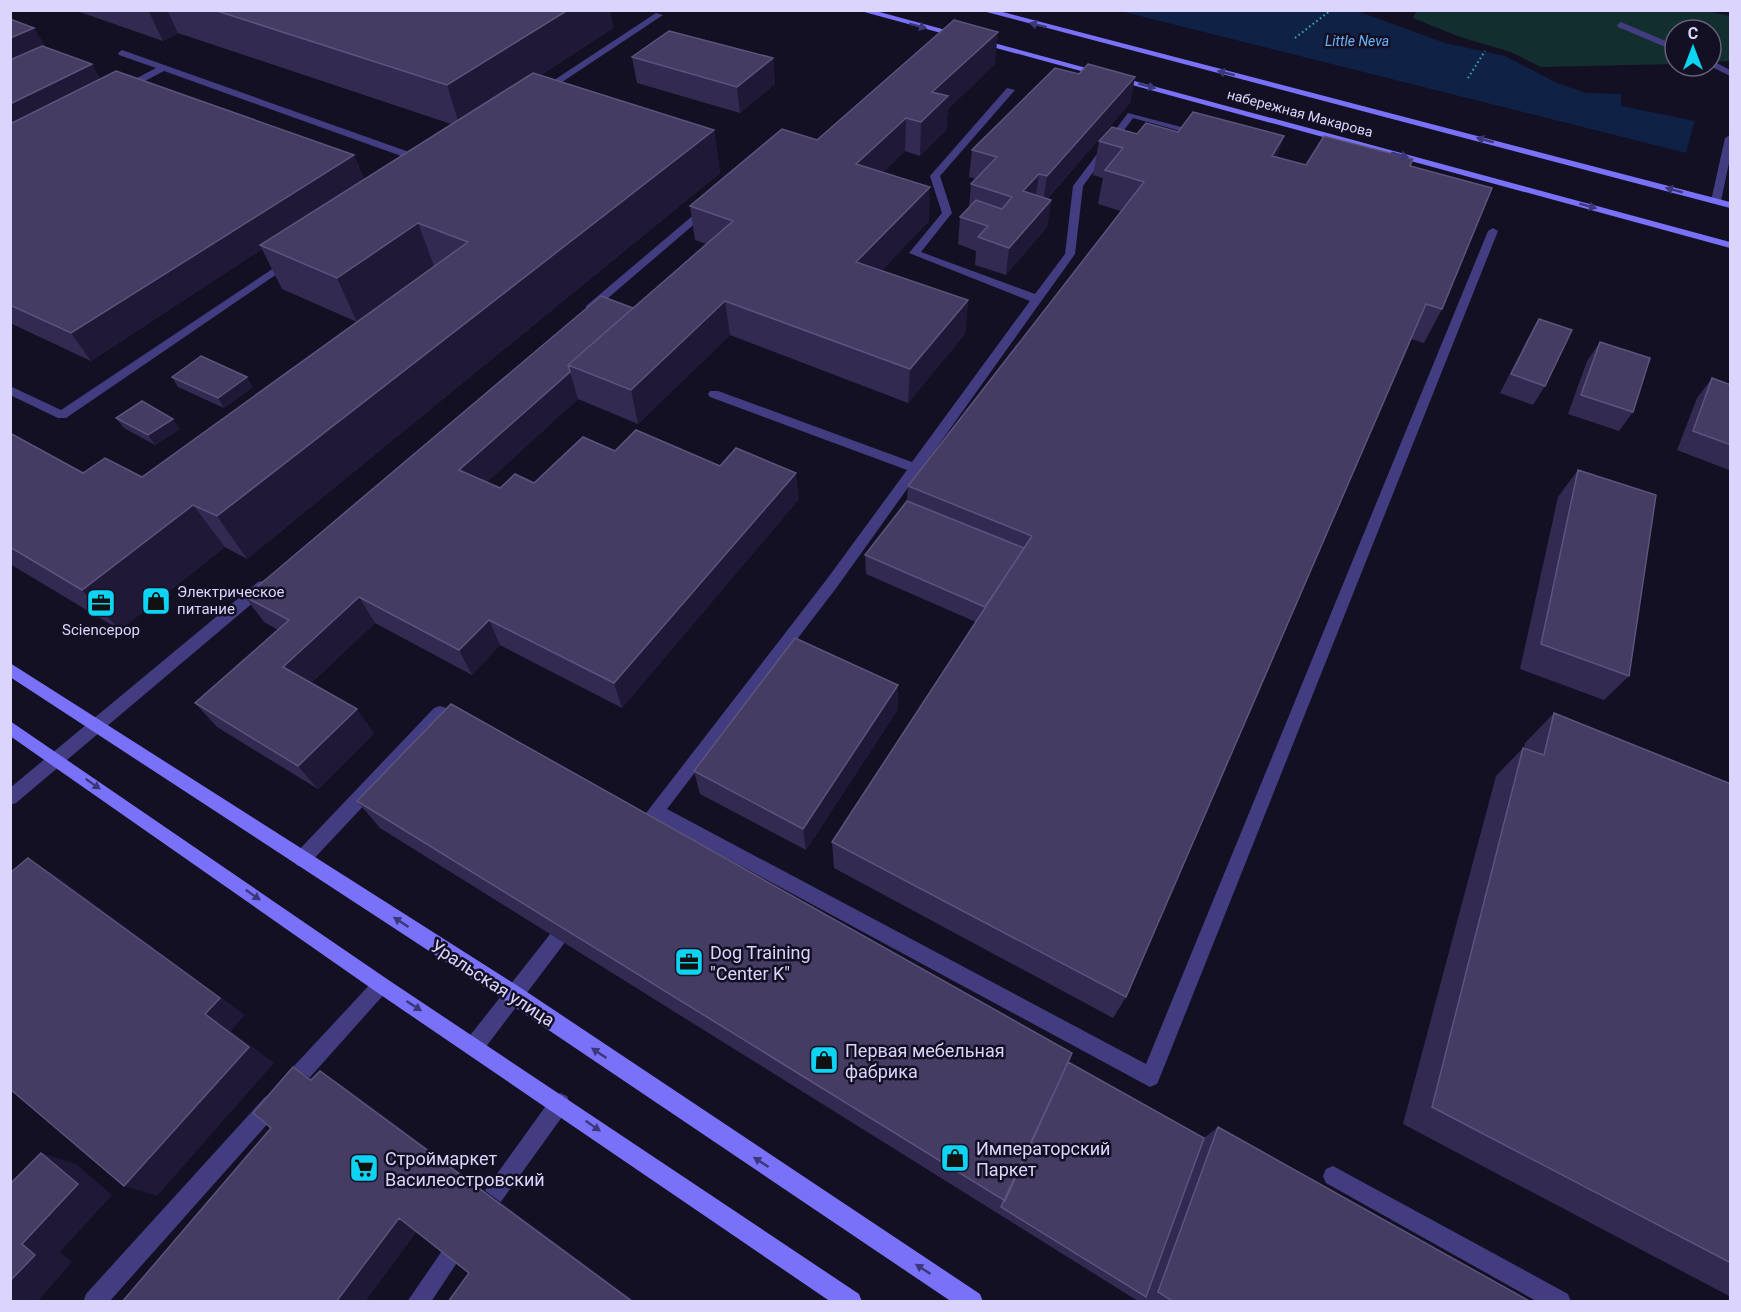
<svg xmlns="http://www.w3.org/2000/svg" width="1741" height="1312" font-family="Roboto,sans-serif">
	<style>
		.green { fill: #132e2e }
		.water { fill: #0f2145 }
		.pier { fill: #141024 }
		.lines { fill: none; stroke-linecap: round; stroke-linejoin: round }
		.path { stroke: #36b1ad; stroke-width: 2; stroke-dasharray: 1.5 3; stroke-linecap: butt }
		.lane { fill: #423d81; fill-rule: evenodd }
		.street { fill: #423d81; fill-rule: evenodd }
		.secondary { fill: #7972f8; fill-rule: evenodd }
		.wall { fill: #332a51 }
		.shaded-wall { fill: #1f1837 }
		.building { fill: #453c63; stroke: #5c547c; stroke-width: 1.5 }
		.oneway { fill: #3c3779 }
		.labels { text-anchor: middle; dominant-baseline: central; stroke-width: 5; stroke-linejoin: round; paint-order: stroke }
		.far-water-label { font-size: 14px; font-style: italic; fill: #69b1f7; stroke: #141024 }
		.far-street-label { font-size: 14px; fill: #dbd5fd; stroke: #141024 }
		.poi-label { font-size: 15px; fill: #dbd5fd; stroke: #141024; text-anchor: start }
		.near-poi-label { font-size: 18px; fill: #dbd5fd; stroke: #141024; text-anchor: start }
		.near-street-label { font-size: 18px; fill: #dbd5fd; stroke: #141024 }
	</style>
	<rect width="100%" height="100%" fill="#141024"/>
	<path class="green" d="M1417,10l289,1 24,5v45l-19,1v-32h-36v34l-134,3 -30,-15 -51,-15 -47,-19z"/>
	<path class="water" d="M1120,11h237l88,32 60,13 52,27 29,10 35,1v12l109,22v36z"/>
	<path class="pier" d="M1695,120l35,8v36l-44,-11z"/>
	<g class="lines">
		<path class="path" d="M1295,38l36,-28
			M1468,78l17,-27"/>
		<path class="lane" d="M656,13l7,2 -119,79 -8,-2z
			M1621,22l54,23v6l-57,-24 -1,-2z
			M122,50l304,108 1,2 -9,2 -254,-91 -38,20h-6v-4l36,-19 -37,-13 -1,-2z
			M1711,60l19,10v6l-20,-10z
			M1007,88l8,2 -75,86 12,37 -31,39 114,42 30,-40 8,-68 55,-73 76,20 -5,3 -66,-18 -50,68 -8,68 -238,333 -170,222 479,255 342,-833 5,-3 5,3 -338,846 -3,7 -7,3 -492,-266 -7,3 -6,-2 -2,-5 184,-238 80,-109 -197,-73 -2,-3 2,-3h8l194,71 118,-161 -121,-48 33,-40 -12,-37z
			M703,207l9,2 -118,101h-8v-4z
			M289,258l5,3 -1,2 -227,155h-8l-48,-23v-9l51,24z
			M263,581l5,1 2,4 -2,4 -252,213 -6,2v-17l248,-206z
			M440,706l6,2 2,5 -2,5 -138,147 -6,2 -6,-2 -3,-6 3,-6 138,-145z
			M557,930l6,3 3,6 -3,6 -81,107 -7,2 -7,-2 -2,-7 2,-7 83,-105z
			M381,976l6,3 3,6 -3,6 -92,103 -7,3 -7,-3 -3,-7 3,-7 94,-101z
			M560,1093l7,3 3,7 -3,7 -67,93 -7,3 -7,-3 -3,-7 3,-7 67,-93z
			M272,1094l7,3 3,7 -3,7 -170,191h-26l3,-8 179,-197z
			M1333,1166l235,128 3,8h-33l-212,-119 -3,-7 3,-7z
			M453,1241l7,4 4,7 -33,50h-24l39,-57z"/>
		<path class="street" d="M1730,135v23l-9,43 -5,3 -5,-3 14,-63z"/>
		<path class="secondary" d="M857,10h15l858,232v6z
			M979,10h16l735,192v6z
			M10,663l511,325 459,306 3,8h-31l-445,-300 -497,-325z
			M10,721l377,258 472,315 3,8h-31l-456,-311 -365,-255z"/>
	</g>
	<path class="wall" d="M74,10h536l3,18 -72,47 173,55 6,43 -473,386 -22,-12 -105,83 -110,-66v-131l73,40 59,4 215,-155 -75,-33 -20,-40 -171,112 -81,-38v-304l36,28 55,32 253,76 10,24 87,-55 -273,-91 -15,8z
		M632,57l141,1 2,26 -35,29 -103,-30z
		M995,64l-47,45 -2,21 -26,26 -15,-5 -22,21 46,49 -48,50 87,29 -3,34 -57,69 -178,-68 -92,89 -60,-25 -91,83 13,6 34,-5 81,-32 184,48 -177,209 -122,-63 -28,30 -97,-52 -64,60 63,50 -56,56 -101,-62 -22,-24 83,-73 -14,-8 -19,-25 388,-289 73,-64 -11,-4 -5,-34 127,-66z
		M1079,74l56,3 -5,26 -82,95 3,2 -4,27 -41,48 -31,-10 1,-14 -18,-7 2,-27 9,-10 2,-23 5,-5 -7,-2 3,-27z
		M1137,134l140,23 29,8 107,-6 -3,8 32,142 -18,34 -13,-4 -285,658 -13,21 -279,-150 -2,-26 144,-220 -110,-48 -1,-19 42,-54 1,-15 213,-275 -23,-7 5,-26 -10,-3 6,-34z
		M1539,319l6,67 -12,19 -33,-12 28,-55z
		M1600,342l33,70 -14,19 -51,-17 19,-53z
		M172,377l81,10 -29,21 -46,-21z
		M1712,378l19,7v84l-2,1 -52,-20 20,-52z
		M116,418l64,11 -25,16 -31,-17z
		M1578,470l51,206 -25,24 -84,-31 38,-172z
		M898,685v24l-92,141 -106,-56 -6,-23z
		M1554,713l177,71v513l-328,-173 93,-348 27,-28h1l1,-5z
		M357,801l711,261 136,76 14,-11 313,175 -393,-1 -758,-473z"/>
	<path class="shaded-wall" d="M148,10h19l11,23 -15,8z
		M568,10h42l3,18 -153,99 -13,-42z
		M34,28l16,25 -40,19v-34z
		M998,32l-3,32 -47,45 -2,21 -26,26 1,-34 11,-30z
		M773,58l2,26 -35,29 -3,-26z
		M92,64l11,19 -93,45v-24z
		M1135,77l-5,26 -87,100 4,-27z
		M906,118l-1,33 -49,47v-34z
		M714,130l6,43 -473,386 -30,-43z
		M1284,136l-11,34 -1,-14z
		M354,155l11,27 -105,63 2,4 -171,112 -20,-28z
		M1039,174l-4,27 -12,-10z
		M930,187l-1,34 -72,76 -1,-35z
		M1051,200l-4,27 -41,48 3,-27z
		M418,223l16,43 -77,56 -20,-44z
		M968,300l-3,34 -57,69 2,-34z
		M725,301l5,34 -92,89 -7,-34z
		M570,372l8,27 -107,98 -12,-27z
		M247,377l6,10 -29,21 -6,-10z
		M173,419l7,10 -25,16 -7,-10z
		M796,473l3,26 -177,209 -8,-25z
		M193,505l32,42 -105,83 -38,-40z
		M359,597l16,26 -73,68 -19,-24z
		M489,620l11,25 -28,30 -13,-25z
		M898,685v24l-92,141 -3,-21z
		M357,709l17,24 -56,56 -20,-23z
		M28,858l31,20 186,137 -14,16 43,32 -117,133 -33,-10 81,-172z
		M293,1067l24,15 -6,-2z
		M320,1071l22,14 294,217h-3z
		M41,1153l35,11 36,31 -52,57 12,10 -35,40h-27v-21l12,-37z
		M399,1218l21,9 -55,75h-29z"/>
	<path class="building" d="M214,10h354l-121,75z
		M10,19l24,9 -24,10z
		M954,20l44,12 -66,60 16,4 -27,26 -15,-4 -50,46 74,23 -74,75 112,38 -58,69 -185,-68 -94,89 -63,-25 165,-144 -43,-15 92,-77 35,11z
		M669,31l104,27 -36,29 -105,-30z
		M42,46l50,18 -82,40v-44z
		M1088,64l47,13 -88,99 -8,-2 -16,17 28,9 -42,48 -31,-11 10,-11 -28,-9 16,-17 26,9 10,-12 -41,-13 26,-27 -25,-7 83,-82 24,6z
		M116,71l238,84 -283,178 -61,-28v-181z
		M533,73l181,57 -497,386 -24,-11 -111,85 -72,-43v-114l73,40 22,-15 37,19 326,-235 -50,-19 -81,55 -77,-33z
		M1193,112l91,24 -12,20 34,9 18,-29 89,23 -3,7 82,22 -50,121 -16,-5 -300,693 -294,-155 200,-306 -124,-50 236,-304 -39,-12 18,-22 -24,-7 13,-14 25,7 9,-11 32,9z
		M601,296l32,12 -65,57 2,7 -111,98 41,18 15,-14 19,9 49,-46 32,14 21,-21 84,36 16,-18 60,25 -182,210 -125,-63 -30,30 -100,-53 -76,70 74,42 -59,57 -103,-63 94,-83 -44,-23z
		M1539,319l33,11 -27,56 -34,-12z
		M1600,342l50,16 -17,54 -52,-17z
		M201,356l46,21 -29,21 -46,-21z
		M1712,378l19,7v60l-38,-14z
		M142,401l31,18 -25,16 -32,-17z
		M1578,470l78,25 -27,181 -88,-32z
		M907,501l117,47 -39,59 -120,-52z
		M795,638l103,47 -95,144 -109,-58z
		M451,704l621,349 -67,148 -648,-400z
		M1554,713l177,71v479l-299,-156 91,-359 21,7z
		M28,858l192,140 -15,16 44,33 -125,139 -114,-97v-216z
		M1068,1062l136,76 -58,159 -145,-90z
		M293,1067l18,13 9,-9 313,231h-185l21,-29 -70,-55 -63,84h-214l149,-174 -18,-15z
		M1218,1127l313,175h-357l-16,-10z
		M41,1153l37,31 -56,60 13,11 -25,26v-97z"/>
	<defs><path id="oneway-solid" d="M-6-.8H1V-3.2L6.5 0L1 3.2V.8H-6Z" transform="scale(1.5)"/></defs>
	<g class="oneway">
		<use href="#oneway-solid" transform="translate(1038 25) rotate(-166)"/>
		<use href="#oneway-solid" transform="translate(918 26) rotate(15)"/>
		<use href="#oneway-solid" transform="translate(1226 73) rotate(-166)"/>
		<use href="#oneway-solid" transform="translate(1147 86) rotate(15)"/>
		<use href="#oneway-solid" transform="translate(1485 140) rotate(-165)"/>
		<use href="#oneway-solid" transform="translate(1400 155) rotate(15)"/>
		<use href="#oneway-solid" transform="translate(1674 190) rotate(-165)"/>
		<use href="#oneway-solid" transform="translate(1588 206) rotate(15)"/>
		<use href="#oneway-solid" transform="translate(93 784) rotate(35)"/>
		<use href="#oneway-solid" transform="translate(253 895) rotate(35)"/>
		<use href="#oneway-solid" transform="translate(401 922) rotate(-147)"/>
		<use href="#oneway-solid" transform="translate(414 1006) rotate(33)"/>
		<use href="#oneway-solid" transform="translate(599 1053) rotate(-146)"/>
		<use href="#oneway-solid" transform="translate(593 1126) rotate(35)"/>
		<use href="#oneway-solid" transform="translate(761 1162) rotate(-147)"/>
		<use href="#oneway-solid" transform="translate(923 1269) rotate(-147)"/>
	</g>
	<defs>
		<g id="shop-square" transform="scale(1.5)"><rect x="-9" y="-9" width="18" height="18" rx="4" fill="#0cd4f2" stroke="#141024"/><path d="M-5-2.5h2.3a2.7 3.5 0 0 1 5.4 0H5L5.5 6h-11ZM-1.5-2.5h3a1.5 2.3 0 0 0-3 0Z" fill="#111"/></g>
		<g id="office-square" transform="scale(1.5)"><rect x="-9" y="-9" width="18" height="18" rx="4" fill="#0cd4f2" stroke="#141024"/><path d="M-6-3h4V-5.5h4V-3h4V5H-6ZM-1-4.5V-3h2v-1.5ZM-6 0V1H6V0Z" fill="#111"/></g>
		<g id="supermarket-square" transform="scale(1.5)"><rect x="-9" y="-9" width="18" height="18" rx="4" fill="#0cd4f2" stroke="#141024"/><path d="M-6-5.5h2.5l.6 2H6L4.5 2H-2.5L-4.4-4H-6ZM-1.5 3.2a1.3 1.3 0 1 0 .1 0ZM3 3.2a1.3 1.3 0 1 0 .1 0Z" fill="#111"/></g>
	</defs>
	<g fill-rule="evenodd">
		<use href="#shop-square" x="156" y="601"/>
		<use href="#office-square" x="101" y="603"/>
		<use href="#office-square" x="689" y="962"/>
		<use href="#shop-square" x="824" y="1060"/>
		<use href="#shop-square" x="955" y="1158"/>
		<use href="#supermarket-square" x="364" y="1168"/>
	</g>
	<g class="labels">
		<g class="far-water-label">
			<text x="1357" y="41">Little Neva</text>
		</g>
		<g class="far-street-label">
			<text transform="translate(1300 113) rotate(15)">набережная Макарова</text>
		</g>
		<g class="poi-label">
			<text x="177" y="592">Электрическое<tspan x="177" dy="17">питание</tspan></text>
			<text x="101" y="630" text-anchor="middle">Sciencepop</text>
		</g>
		<g class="near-poi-label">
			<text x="710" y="952">Dog Training<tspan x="710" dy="21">"Center K"</tspan></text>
			<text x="845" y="1050">Первая мебельная<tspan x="845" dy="21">фабрика</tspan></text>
			<text x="976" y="1148">Императорский<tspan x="976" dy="21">Паркет</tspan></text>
			<text x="385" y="1158">Строймаркет<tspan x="385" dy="21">Василеостровский</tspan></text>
		</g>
		<g class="near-street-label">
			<text transform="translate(493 983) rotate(33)">Уральская улица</text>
		</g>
	</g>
	<rect width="1741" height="1312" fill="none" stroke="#dbd5fd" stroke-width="24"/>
	<g transform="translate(1693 48)"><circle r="28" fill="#141024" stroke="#645f7b" stroke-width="1.5"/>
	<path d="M0-4.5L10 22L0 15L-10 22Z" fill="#0cd4f2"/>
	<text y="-9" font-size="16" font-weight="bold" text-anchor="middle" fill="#dbd5fd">С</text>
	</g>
</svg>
